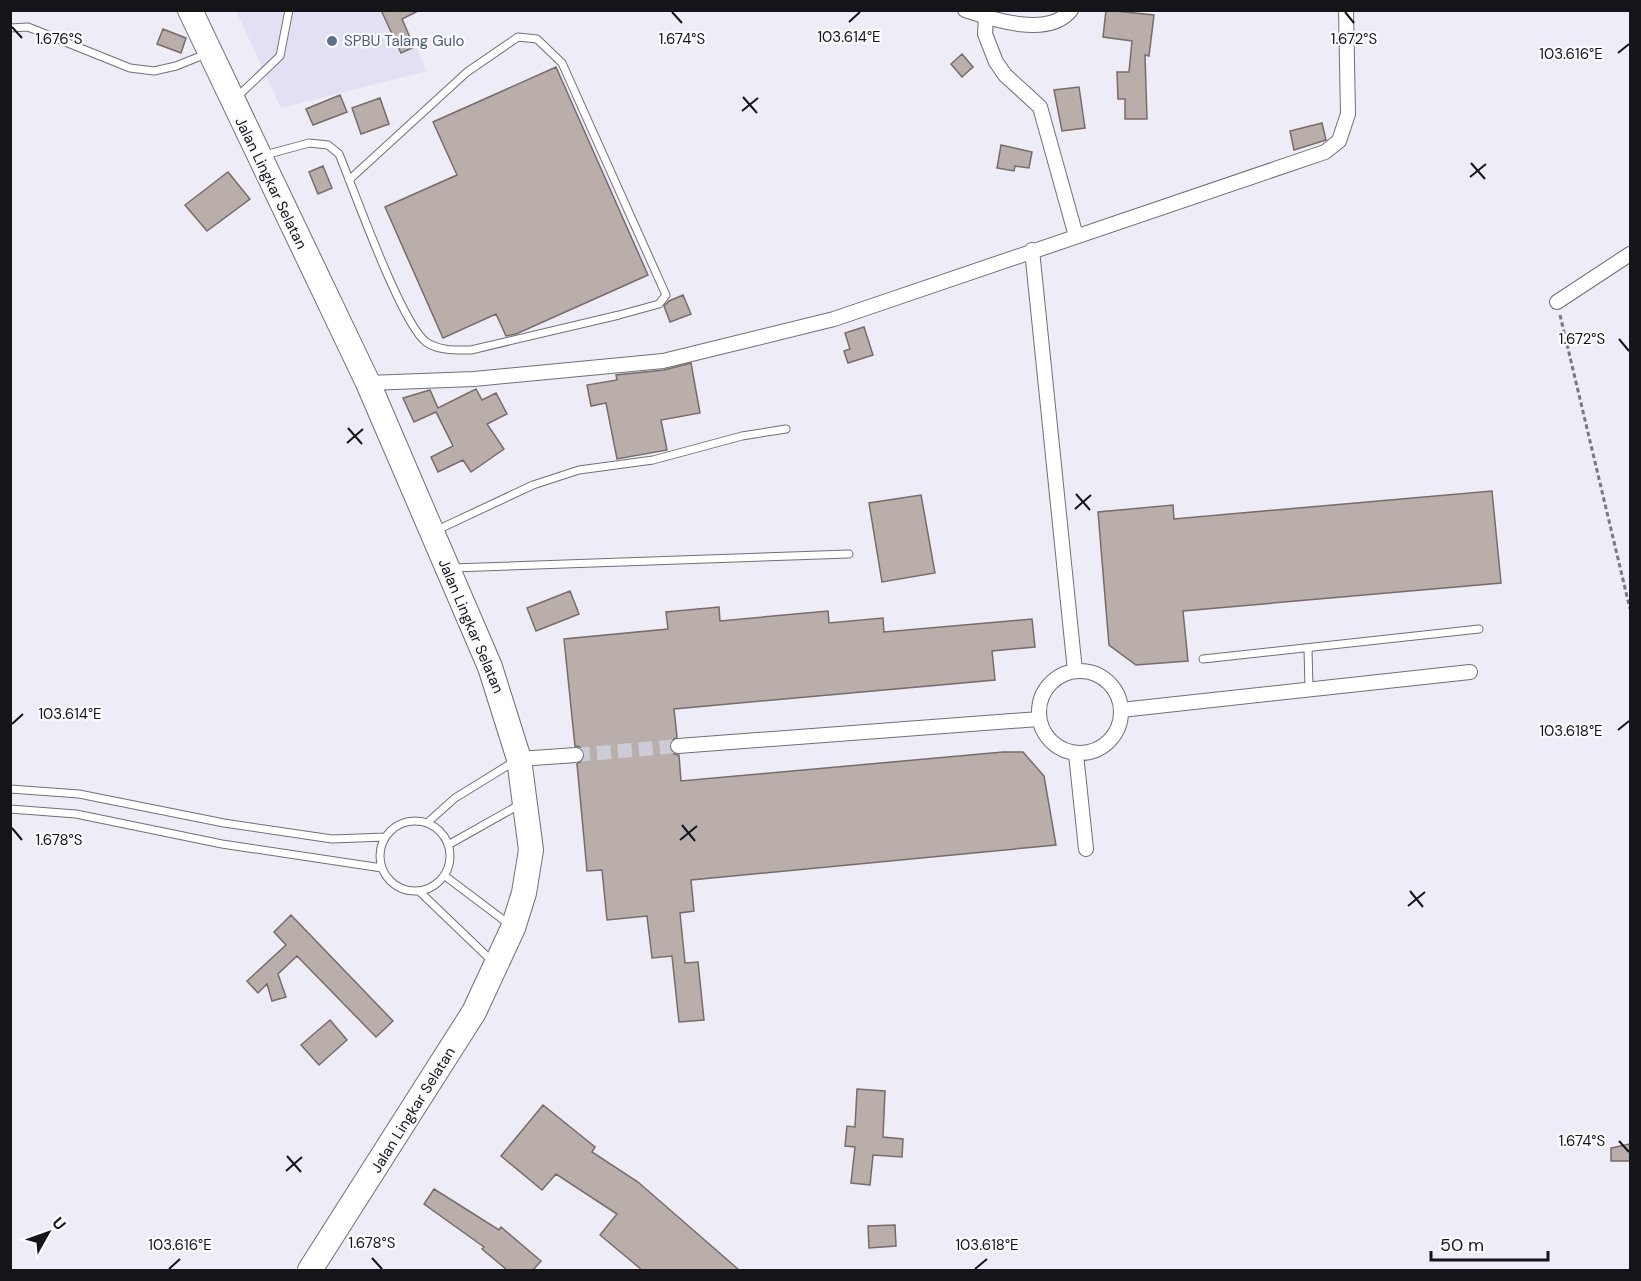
<svg xmlns="http://www.w3.org/2000/svg" width="1641" height="1281" font-family="'DM Sans',sans-serif">
	<style>
		.built { fill: #e2e1f3 }
		.building { fill: #baaeab; stroke: #776c69; stroke-width: 1.5 }
		.lines { fill: none; stroke-linecap: round; stroke-linejoin: round }
		.street-tunnel { stroke: #cdccd6; stroke-width: 14; stroke-dasharray: 14 7; stroke-linecap: butt }
		.lane-casing { stroke: #706f78; stroke-width: 9 }
		.street-casing { stroke: #706f78; stroke-width: 16 }
		.highway-casing { stroke: #706f78; stroke-width: 26 }
		.path { stroke: #78787f; stroke-width: 3; stroke-dasharray: 4.5 3; stroke-linecap: butt }
		.lane { stroke: #fff; stroke-width: 7 }
		.street { stroke: #fff; stroke-width: 14 }
		.highway { stroke: #fff; stroke-width: 24 }
		.ticks { fill: none; stroke: #151519; stroke-width: 2 }
		.service-dot { fill: #5c6f8a; stroke: #fbfaff; stroke-width: 2 }
		.labels { text-anchor: middle; dominant-baseline: central; stroke-width: 4.5; stroke-linejoin: round; paint-order: stroke }
		.service-label { font-size: 15px; fill: #4e5e75; stroke: #fbfaff; text-anchor: start }
		.street-label { font-size: 15px; fill: #151519; stroke: #fbfaff }
		.ticks-label { font-size: 15px; text-anchor: middle; fill: #151519; stroke: #fbfaff; stroke-width: 4.5; stroke-linejoin: round; paint-order: stroke }
	</style>
	<rect width="100%" height="100%" fill="#edecf7"/>
	<path class="built" d="M236,11h164l27,60 -146,37z"/>
	<path class="building" d="M381,10h39l-18,9 12,28 -13,6z
		M1106,10l48,5 -5,41 -4,-1 2,64h-22v-20h-7l-1,-27h12l3,-31 -29,-4z
		M163,29l23,9 -5,15 -24,-9z
		M962,54l11,13 -11,10 -11,-13z
		M556,67l92,208 -132,59 -10,2 -10,-22 -53,24 -58,-131 72,-32 -24,-53z
		M1079,87l6,41 -23,3 -8,-41z
		M340,95l7,17 -34,13 -7,-16z
		M380,98l9,26 -28,10 -9,-26z
		M1322,123l4,17 -32,10 -4,-19z
		M1001,145l31,7 -3,16 -14,-2 -1,5 -17,-3z
		M323,166l9,22 -14,6 -9,-22z
		M228,172l22,27 -43,32 -22,-26z
		M683,295l8,19 -21,8 -6,-16 5,-5z
		M864,327l9,28 -25,8 -4,-12 6,-2 -5,-16z
		M691,363l9,50 -39,7 6,30 -50,9 -11,-56 -15,3 -4,-21 30,-5 -1,-5 48,-5z
		M476,389l6,11 14,-7 11,21 -20,10 17,25 -33,23 -8,-12 -25,12 -7,-15 22,-11 -17,-34 -22,10 -11,-24 27,-8 8,18z
		M1492,491l9,92 -318,28 5,50 -52,4 -27,-20 -11,-133 75,-7 1,14z
		M921,495l14,78 -53,9 -13,-79z
		M570,591l9,23 -43,17 -9,-23z
		M719,607l1,14 108,-10 1,12 54,-5 1,14 148,-13 3,28 -43,4 3,29 -321,29 3,28 -7,5 -1,5 5,7 5,1 2,26 322,-29h20l21,24 12,69 -365,35 3,31 -14,2 5,50 13,-1 6,58 -25,2 -7,-66 -20,2 -5,-42 -40,4 -5,-50 -15,1 -10,-107 7,-5 1,-5 -5,-7 -5,-1 -11,-107 104,-10 -2,-17z
		M291,915l102,106 -17,16 -79,-81 -19,18 8,23 -14,4 -5,-17 -9,9 -11,-12 39,-36 -12,-13z
		M330,1020l17,20 -28,25 -18,-20z
		M857,1089l28,2 -2,46 20,2 -1,18 -29,-2 -3,30 -19,-2 4,-36 -10,-1 2,-20 8,1z
		M543,1105l52,42 -3,5 46,30 101,88h-97l-42,-35 17,-21 -61,-40 -14,16 -41,-34z
		M1630,1144v17h-19v-13z
		M434,1189l65,41 2,-3 40,34 -8,9h-26l-25,-21 2,-2 -60,-43z
		M895,1225l1,21 -27,2 -1,-22z"/>
	<g class="lines">
		<path class="street-tunnel" d="M576,755l102,-9"/>
		<g class="lane-casing">
			<path id="lane" d="M10,28l18,-1 102,41 24,3 22,-5 30,-12
				M237,97l43,-41 9,-46
				M265,155l44,-12 19,2 11,9c15,36 62,169 87,188 13,9 30,8 45,8l148,-35 40,-11 7,-9 -104,-232 -25,-24 -19,-2 -51,35 -118,108
				M437,530l96,-45 46,-15 74,-10 89,-24 44,-7
				M452,568l397,-14
				M1308,648l1,41
				M1203,659l276,-30
				M10,789l69,5 145,29 108,16 53,-2
				M10,809l66,5 146,30 160,24
				M380 856a35 35 0 1 1 70 0a35 35 0 1 1-70 0Z
				M427,823l28,-25 60,-37
				M448,845l71,-40
				M445,876l65,49
				M419,891l74,71"/>
		</g>
		<g class="street-casing">
			<path id="street" d="M965,10c29,10 84,28 106,0
				M986,17l-1,17 11,28 9,13 35,32 36,129
				M1032,250l43,421
				M1557,302l73,-48
				M368,383l106,-4 189,-18 171,-42 491,-167 14,-11 9,-27 -2,-104
				M1039 712a41 41 0 1 1 82 0a41 41 0 1 1-82 0Z
				M1121,710l349,-38
				M678,746l361,-27
				M1076,754l10,95
				M519,759l57,-4"/>
		</g>
		<g class="highway-casing">
			<path id="highway" d="M190,10l178,373 122,284 29,92 12,91 -7,43 -11,35 -39,84 -164,258"/>
		</g>
		<path class="path" d="M1560,315l70,294"/>
		<use href="#lane" class="lane"/>
		<use href="#street" class="street"/>
		<use href="#highway" class="highway"/>
	</g>
	<path class="ticks" d="M672,12l10,11M1345,12l9,11M849,22l11,-10M12,27l10,11M1618,53l11,-9M743,97l14,16M742,111l16,-13M1471,163l14,16M1470,177l16,-13M1619,339l10,12M348,428l14,16M347,443l16,-14M1076,494l14,16M1075,509l16,-14M12,724l11,-10M1618,730l11,-9M682,825l13,16M12,828l10,12M680,840l17,-14M1410,891l13,16M1408,906l17,-14M1619,1141l10,11M287,1156l14,16M286,1171l16,-14M372,1258l10,11M169,1269l11,-10M975,1269l12,-10"/>
	<circle class="service-dot" cx="332" cy="41" r="6"/>
	<g class="labels">
		<g class="service-label">
			<text x="344" y="41">SPBU Talang Gulo</text>
		</g>
		<g class="street-label">
			<text transform="translate(271 183) rotate(64)">Jalan Lingkar Selatan</text>
			<text transform="translate(471 626) rotate(67)">Jalan Lingkar Selatan</text>
			<text transform="translate(413 1110) rotate(-58)">Jalan Lingkar Selatan</text>
		</g>
	</g>
	<g class="ticks-label">
		<text x="849" y="42">103.614°E</text>
		<text x="59" y="44">1.676°S</text>
		<text x="682" y="44">1.674°S</text>
		<text x="1354" y="44">1.672°S</text>
		<text x="1571" y="59">103.616°E</text>
		<text x="1582" y="344">1.672°S</text>
		<text x="70" y="719">103.614°E</text>
		<text x="1571" y="736">103.618°E</text>
		<text x="59" y="845">1.678°S</text>
		<text x="1582" y="1146">1.674°S</text>
		<text x="372" y="1248">1.678°S</text>
		<text x="180" y="1250">103.616°E</text>
		<text x="987" y="1250">103.618°E</text>
	</g>
	<rect width="1641" height="1281" fill="none" stroke="#151519" stroke-width="24"/>
	<g transform="translate(48 1233) rotate(50)" stroke="#fbfaff" stroke-width="4.5" paint-order="stroke">
	<path d="M0-4.5L10 22L0 15L-10 22Z" fill="#151519"/>
	<text y="-9" font-size="16" font-weight="bold" text-anchor="middle" fill="#151519">U</text>
	</g>
	<path d="M1431 1251v9h117v-9" fill="none" stroke="#151519" stroke-width="3"/>
	<text x="1440" y="1251" font-size="18" fill="#151519" stroke="#fbfaff" stroke-width="4.5" paint-order="stroke">50 m</text>
</svg>
